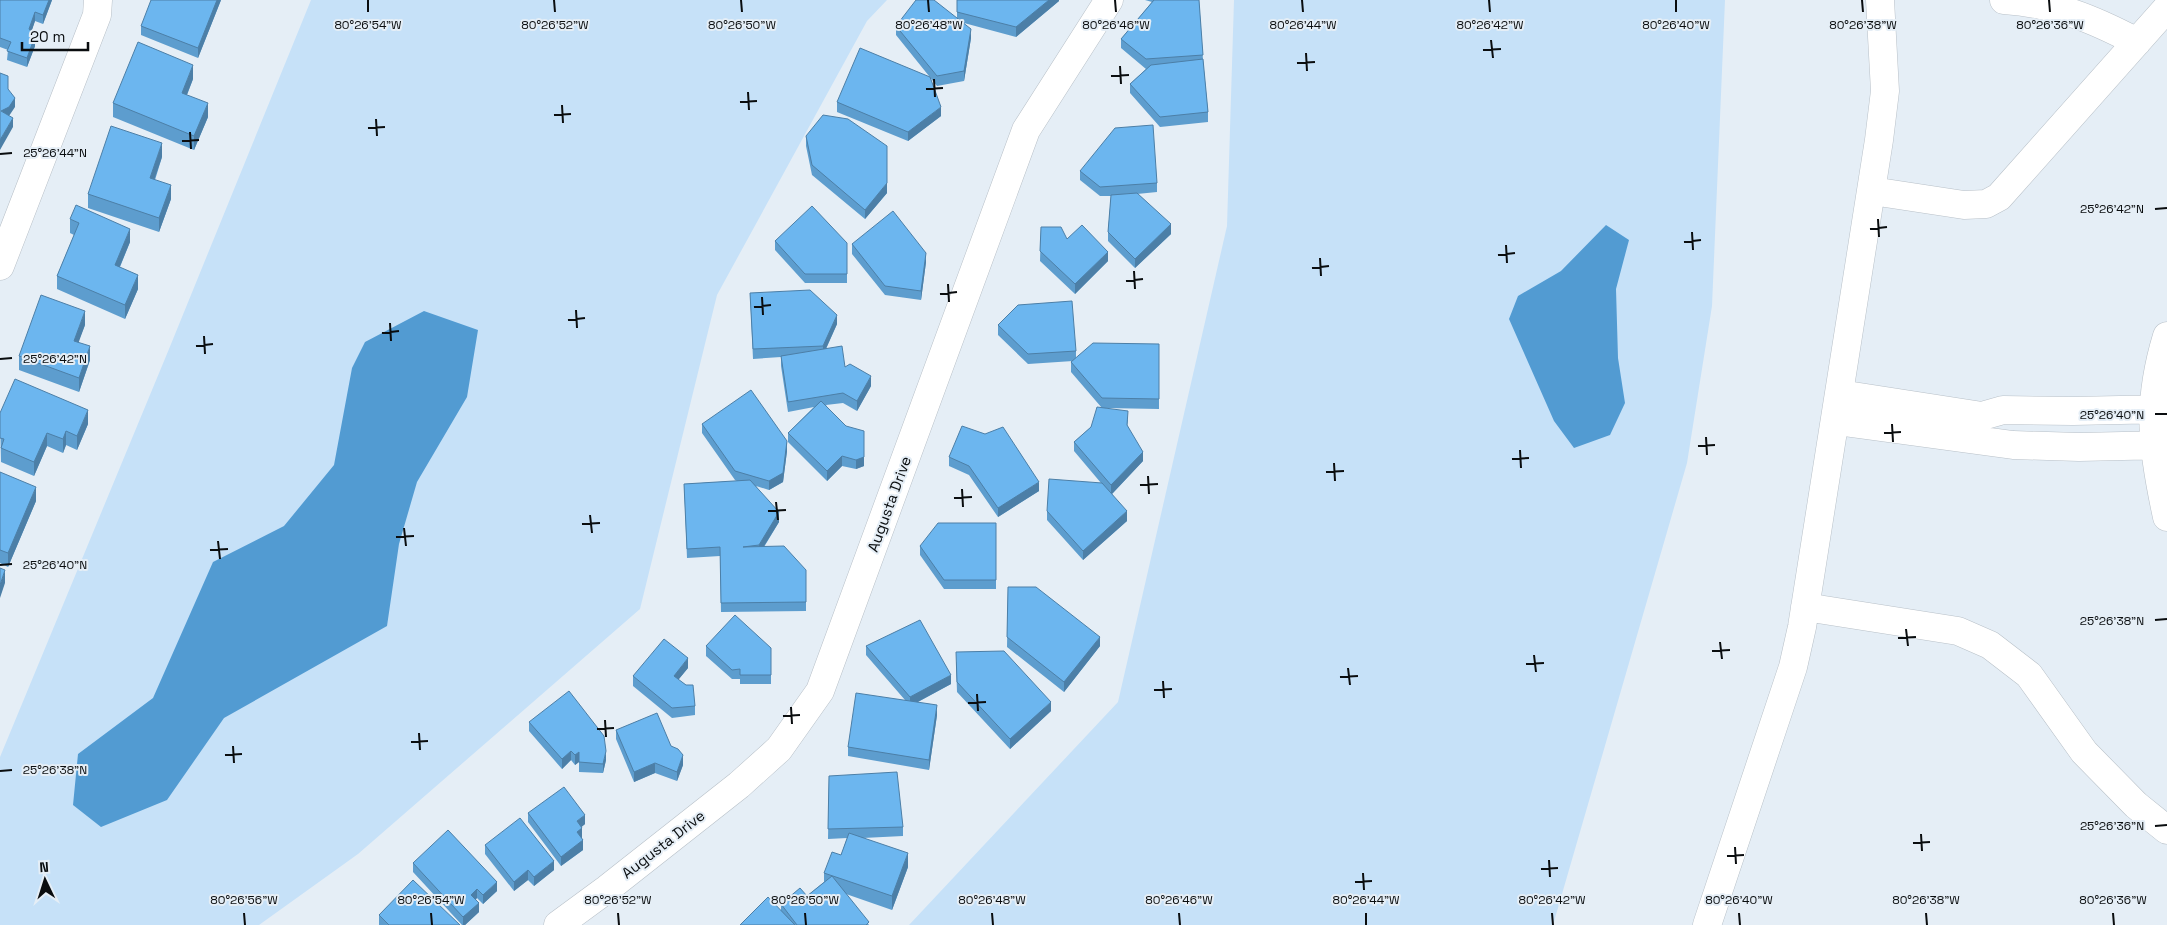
<svg xmlns="http://www.w3.org/2000/svg" width="2167" height="925" font-family="'Space Grotesk',sans-serif">
	<style>
		.green { fill: #c6e1f8 }
		.water { fill: #529bd2 }
		.lines { fill: none; stroke-linecap: round; stroke-linejoin: round }
		.minor-casing { stroke: #b8c0c8; stroke-width: 29 }
		.minor { stroke: #fff; stroke-width: 28 }
		.wall { fill: #5d9dce }
		.shaded-wall { fill: #4c7fa7 }
		.building { fill: #6cb6ef; stroke: #4c7fa7 }
		.ticks { fill: none; stroke: #0a0d0f; stroke-width: 2 }
		.labels { text-anchor: middle; dominant-baseline: central; stroke-width: 4; stroke-linejoin: round; paint-order: stroke }
		.street-label { font-size: 15px; fill: #0a0d0f; stroke: #e5eef6 }
		.ticks-label { font-size: 12px; text-anchor: middle; fill: #0a0d0f; stroke: #e5eef6; stroke-width: 4; stroke-linejoin: round; paint-order: stroke }
	</style>
	<rect width="100%" height="100%" fill="#e5eef6"/>
	<path class="green" d="M311,0h576l-20,21 -150,274 -77,314 -282,245 -99,71h-259v-168l169,-408z
		M1234,0h491l-13,306 -25,157 -134,462h-644l209,-223 109,-476z"/>
	<path class="water" d="M1606,225l23,15 -13,49 2,69 7,45 -15,32 -36,13 -20,-27 -45,-102 9,-23 43,-25z
		M424,311l54,19 -11,67 -50,85 -18,62 -12,82 -163,92 -57,82 -66,27 -28,-22 5,-51 75,-56 60,-136 71,-36 50,-61 18,-97 13,-26z"/>
	<g class="lines">
		<g class="minor-casing">
			<path id="minor" d="M2004,0c53,4 87,18 133,42
				M1872,191l92,14 22,-1 13,-7 168,-189
				M0,266l97,-251 1,-15
				M2167,336c-21,69 -15,112 0,181
				M1840,394l142,22 21,-6 70,1 94,-2
				M1836,421l177,24 66,2 88,-2
				M1805,607l153,24 32,14 39,30 55,77 52,53 31,25
				M558,925l49,-36 132,-104 40,-36 41,-58 206,-561 83,-130
				M1707,925l86,-258 9,-40 77,-487 6,-49 -5,-91"/>
		</g>
		<use href="#minor" class="minor"/>
	</g>
	<path class="wall" d="M0,0h52l-9,24 -8,-3 -4,11 4,14 -8,21 -20,-7 1,-10 -8,-3z
		M221,0l-23,58 -57,-23v-9z
		M957,0h102v1l-43,36 -52,-14 7,15 -7,43 -27,5 -41,-51v-9l61,-8z
		M1145,0h54l4,60 5,52v10l-48,5 -30,-34v-9l16,-15 -25,-21v-9l31,-37z
		M193,79l-6,16 21,22 -14,33 -81,-33v-14z
		M837,102l104,14 -33,25 -71,-29z
		M806,136l81,57 -22,26 -53,-44 -6,-29z
		M162,157l-7,23 16,19 -12,33 -71,-24v-14z
		M1080,171l77,12v9l-20,2 34,40 -36,34 -27,-27v-9l3,-36h-11l-20,-16z
		M70,219l60,23 -10,25 18,22 -13,30 -68,-30v-13l17,-41 -4,-2z
		M1041,227l26,12 41,22 -33,33 -35,-33z
		M775,241l72,2v40h-42l-30,-33z
		M852,244l74,18 -5,38 -36,-5 -33,-41z
		M750,293l87,31 -11,25 19,18 26,19 -14,25 -14,-8 -17,2 38,61 -8,3 -14,-3 -15,15 -39,-39v-9l26,-26 -26,5 -7,-46v-9l-28,2z
		M85,325l-7,17 12,18 -11,32 -60,-22v-14z
		M998,325l78,26v7l83,-14v65l-54,-1 23,12 -1,7 16,34 -31,33 15,27 -44,39 -36,-40v-9l54,-28 -27,-32v-9l17,-15 11,-19 -31,-36v-10l2,-1 -45,3 -30,-29z
		M0,413l88,11 -11,26 -11,-5 -3,8 -16,-7 -13,30 -33,-14z
		M702,424l85,27 -4,31 -14,8 -13,-4 23,36 -15,25 42,23v41l-85,1 -1,-56 -33,2 -3,-74 53,-3 -2,-1 -33,-47z
		M949,457l90,34 -41,26 -29,-42 -20,-9z
		M0,472l36,29 -28,66 -8,-4z
		M996,523v66h-52l-24,-34v-9z
		M1008,587l92,59 -36,46 -57,-45z
		M706,646l65,2v36h-31v-5h-8l-26,-23z
		M866,646l85,38 -33,18 19,13 -8,55 -81,-14v-9l57,-47 -39,-45z
		M956,662l95,49 -41,38 -53,-57z
		M688,668l-10,12 8,5 9,21v9l-23,3 -39,-32v-10z
		M529,722l77,38 -3,13 -24,-1v-10l-4,3 -4,-5 -9,9 -33,-38z
		M616,730l55,16 12,19 -6,16 -22,-8 -21,9 -18,-43z
		M829,776l74,51v9l-40,2 45,29 -16,43 -46,-16 23,31h-129l41,-15v-6l26,-8 17,-14v-9l17,-18 6,-17 -19,1z
		M528,813l57,11 -4,3 1,11h-1l2,12 -22,16 -33,-44z
		M485,845l69,25 -20,16 -6,-6 -14,11 -29,-37z
		M413,863l84,28 -14,13 -6,-6 -1,1 3,13 -14,13h-3l-49,-53z
		M379,915l81,10h-81z"/>
	<path class="shaded-wall" d="M49,0h3l-9,24v-9z
		M217,0h4l-23,58v-10z
		M1049,0h10v1l-43,36v-10z
		M35,12v9l-6,18v-10z
		M971,29v9l-7,43v-10z
		M35,36v10l-8,21v-9z
		M193,65v14l-11,28v-14z
		M15,98v9l-6,9 -8,-5z
		M208,103v14l-14,33v-14z
		M941,107v9l-33,25v-9z
		M13,118v9l-13,23v-10z
		M162,143v14l-12,35v-14z
		M887,183v10l-22,26v-9z
		M171,185v14l-12,33v-14z
		M1171,224v10l-36,34v-9z
		M130,229v13l-15,36v-13z
		M1108,252v9l-33,33v-10z
		M926,253v9l-5,38v-9z
		M138,275v14l-13,30v-14z
		M85,311v14l-11,30v-14z
		M837,315v9l-14,31v-9z
		M90,346v14l-11,32v-14z
		M871,376v10l-14,25v-10z
		M88,410v14l-11,26v-14z
		M66,431v14l-3,8v-14z
		M47,433v13l-13,30v-14z
		M864,440v26l-8,3v-9z
		M787,441v10l-4,31 -14,8v-9z
		M1143,452v9l-32,34v-10z
		M842,456v10l-15,15v-10z
		M1039,482v9l-41,26v-9z
		M36,487v14l-28,66v-14z
		M1127,511v10l-44,39v-9z
		M779,512v10l-20,32v-9z
		M5,570v13l-5,15v-13z
		M1100,637v9l-36,46v-10z
		M688,658v10l-14,17v-9z
		M951,675v9l-41,22v-9z
		M1051,702v9l-41,38v-10z
		M937,705v10l-8,55v-10z
		M571,751v9l-9,9v-10z
		M606,751v9l-3,13v-9z
		M579,752v10l-4,3v-10z
		M683,755v10l-6,16v-9z
		M655,763v10l-21,9v-10z
		M585,815v9l-8,7v-10z
		M582,828v10l-5,4v-10z
		M583,840v10l-22,16v-9z
		M908,853v14l-16,43v-14z
		M554,861v9l-20,16v-9z
		M528,870v10l-14,11v-9z
		M497,882v9l-14,13v-9z
		M477,889v9l-6,6v-9z
		M479,903v9l-14,13h-2v-8z"/>
	<path class="building" d="M0,0h49l-6,15 -8,-3 -6,17 6,7 -8,22 -20,-7 4,-9 -11,-4z
		M151,0h66l-19,48 -57,-22z
		M916,0h18l37,29 -7,42 -27,5 -41,-50z
		M957,0h92l-33,27 -59,-15z
		M1154,0h45l4,55 -57,4 -25,-20z
		M138,42l55,23 -11,28 26,10 -14,33 -81,-33z
		M860,48l70,29 11,30 -33,25 -71,-30z
		M1203,59l5,53 -48,5 -30,-33 21,-19z
		M0,73l8,3v13l7,9 -6,9 -8,4 12,7 -13,22z
		M823,115l25,4 39,27v37l-22,27 -53,-45 -6,-29z
		M1153,125l4,58 -57,4 -20,-16 35,-43z
		M111,126l51,17 -12,35 21,7 -12,33 -71,-24z
		M1137,193l34,31 -36,35 -27,-27 3,-37z
		M76,205l54,24 -15,36 23,10 -13,30 -68,-29 22,-53 -9,-4z
		M812,206l35,37v31h-42l-30,-33z
		M893,211l33,42 -5,38 -36,-5 -33,-42z
		M1082,225l26,27 -33,32 -35,-33 1,-24h20l6,12z
		M810,290l27,25 -14,31 -70,3 -3,-56z
		M41,295l44,16 -11,30 16,5 -11,32 -60,-22z
		M1072,301l4,50 -48,3 -30,-29 20,-20z
		M1093,343l66,1v55l-57,-1 -31,-36z
		M842,346l3,21 5,-3 21,12 -14,25 -14,-8 -55,9 -7,-46z
		M15,379l73,31 -11,26 -11,-5 -3,8 -16,-6 -13,29 -33,-14 3,-9 -4,-1v-25z
		M751,390l36,51 -4,32 -14,8 -34,-10 -33,-47z
		M821,401l25,25 18,5v26l-8,3 -14,-4 -15,15 -39,-38z
		M1097,407l31,4 -1,14 16,27 -32,33 -37,-43 17,-15z
		M962,426l23,8 18,-7 36,55 -41,26 -29,-42 -20,-9z
		M0,472l36,15 -28,66 -8,-3z
		M1049,479l53,4 25,28 -44,40 -36,-40z
		M750,480l29,32 -20,33 -16,2 41,-1 22,24v32l-85,1 -1,-56 -33,2 -3,-65z
		M938,523h58v57h-52l-24,-34z
		M0,568l5,2 -5,15z
		M1008,587h28l64,50 -36,45 -57,-45z
		M735,615l36,33v27h-31v-6l-8,1 -26,-24z
		M920,620l31,55 -41,22 -44,-51z
		M664,639l24,19 -14,18 12,9h7l2,21 -23,2 -39,-32z
		M1004,651l47,51 -41,37 -53,-57 -1,-30z
		M569,691l35,45 2,15 -3,13 -24,-2v-10l-4,3 -4,-4 -9,8 -33,-37z
		M856,693l81,12 -8,55 -81,-13z
		M657,713l14,33 7,3 5,6 -6,17 -22,-9 -21,9 -18,-42z
		M897,772l6,55 -75,2 1,-53z
		M564,787l21,28 -8,6 5,7 -5,4 6,8 -22,17 -33,-44z
		M520,818l34,43 -20,16 -6,-7 -14,12 -29,-37z
		M448,830l49,52 -14,13 -6,-6 -6,6 8,8 -16,14 -50,-54z
		M849,833l59,20 -16,43 -68,-23 8,-21 9,3z
		M832,876l37,46 -3,3h-69l-16,-21 19,-16 7,8z
		M413,880l47,45h-71l-10,-10z
		M768,897l27,28h-55z"/>
	<path class="ticks" d="M368,0v12M554,0l1,12M741,0l1,12M928,0l1,12M1115,0l1,12M1302,0l1,12M1489,0l1,12M1676,0v12M1862,0l1,12M2049,0l1,12M1491,40l2,18M1483,50l18,-1M1306,53l1,18M1297,63l18,-1M1120,66l1,18M1111,76l18,-1M934,79l1,18M926,89l17,-1M748,92l1,18M740,102l17,-1M562,105l1,18M554,115l17,-1M376,119l1,17M368,128l17,-1M190,132l1,17M182,141l17,-1M0,154l12,-1M2155,209l12,-1M1878,219l1,18M1870,229l17,-2M1692,232l1,18M1684,242l17,-2M1506,245l1,18M1498,255l17,-2M1320,258l1,18M1312,268l17,-2M1134,271l1,18M1126,281l17,-2M948,284l1,18M940,294l17,-2M762,297l1,18M754,307l17,-2M576,310l1,18M568,320l17,-2M390,323l1,18M382,333l17,-2M204,336l1,18M196,346l17,-2M0,359l12,-1M2155,414h12M1892,424l1,18M1884,433l17,-1M1706,437l1,18M1698,446l17,-1M1520,450l1,18M1512,459l17,-1M1334,463l1,18M1326,472l18,-1M1148,476l1,18M1140,485l18,-1M962,489l1,18M954,498l18,-1M776,502l2,18M768,511l18,-1M590,515l2,18M582,524l18,-1M404,528l2,18M396,537l18,-1M218,541l2,18M210,550l18,-1M0,565l12,-1M2155,620l12,-1M1906,629l2,17M1898,638l18,-1M1720,642l2,17M1712,651l18,-1M1534,655l2,17M1526,664l18,-1M1348,668l2,17M1340,677l18,-1M1163,681l1,17M1154,690l18,-1M977,694l1,17M968,703l18,-1M791,707l1,17M783,716l17,-1M605,720l1,17M597,729l17,-1M419,733l1,17M411,742l17,-1M233,746l1,17M225,755l17,-1M0,771l12,-1M2155,826l12,-1M1921,834l1,17M1913,843l17,-1M1735,847l1,17M1727,856l17,-1M1549,860l1,17M1541,869l17,-1M1363,873l1,17M1355,882l17,-1M244,913l1,12M431,913l1,12M618,913l1,12M805,913l1,12M992,913l1,12M1179,913l1,12M1366,913v12M1552,913l1,12M1739,913l1,12M1926,913l1,12M2113,913l1,12"/>
	<g class="labels">
		<g class="street-label">
			<text transform="translate(889 504) rotate(-70)">Augusta Drive</text>
			<text transform="translate(663 844) rotate(-38)">Augusta Drive</text>
		</g>
	</g>
	<g class="ticks-label">
		<text x="368" y="29">80°26'54"W</text>
		<text x="555" y="29">80°26'52"W</text>
		<text x="742" y="29">80°26'50"W</text>
		<text x="929" y="29">80°26'48"W</text>
		<text x="1116" y="29">80°26'46"W</text>
		<text x="1303" y="29">80°26'44"W</text>
		<text x="1490" y="29">80°26'42"W</text>
		<text x="1676" y="29">80°26'40"W</text>
		<text x="1863" y="29">80°26'38"W</text>
		<text x="2050" y="29">80°26'36"W</text>
		<text x="55" y="157">25°26'44"N</text>
		<text x="2112" y="213">25°26'42"N</text>
		<text x="55" y="363">25°26'42"N</text>
		<text x="2112" y="419">25°26'40"N</text>
		<text x="55" y="569">25°26'40"N</text>
		<text x="2112" y="625">25°26'38"N</text>
		<text x="55" y="774">25°26'38"N</text>
		<text x="2112" y="830">25°26'36"N</text>
		<text x="244" y="904">80°26'56"W</text>
		<text x="431" y="904">80°26'54"W</text>
		<text x="618" y="904">80°26'52"W</text>
		<text x="805" y="904">80°26'50"W</text>
		<text x="992" y="904">80°26'48"W</text>
		<text x="1179" y="904">80°26'46"W</text>
		<text x="1366" y="904">80°26'44"W</text>
		<text x="1552" y="904">80°26'42"W</text>
		<text x="1739" y="904">80°26'40"W</text>
		<text x="1926" y="904">80°26'38"W</text>
		<text x="2113" y="904">80°26'36"W</text>
	</g>
	<g transform="translate(45 880) rotate(356)" stroke="#e5eef6" stroke-width="4" paint-order="stroke">
	<path d="M0-4L9 19L0 12L-9 19Z" fill="#0a0d0f"/>
	<text y="-8" font-size="14" font-weight="bold" text-anchor="middle" fill="#0a0d0f">N</text>
	</g>
	<path d="M22 42v8h66v-8" fill="none" stroke="#0a0d0f" stroke-width="2.5"/>
	<text x="30" y="42" font-size="15" fill="#0a0d0f" stroke="#e5eef6" stroke-width="4" paint-order="stroke">20 m</text>
</svg>
